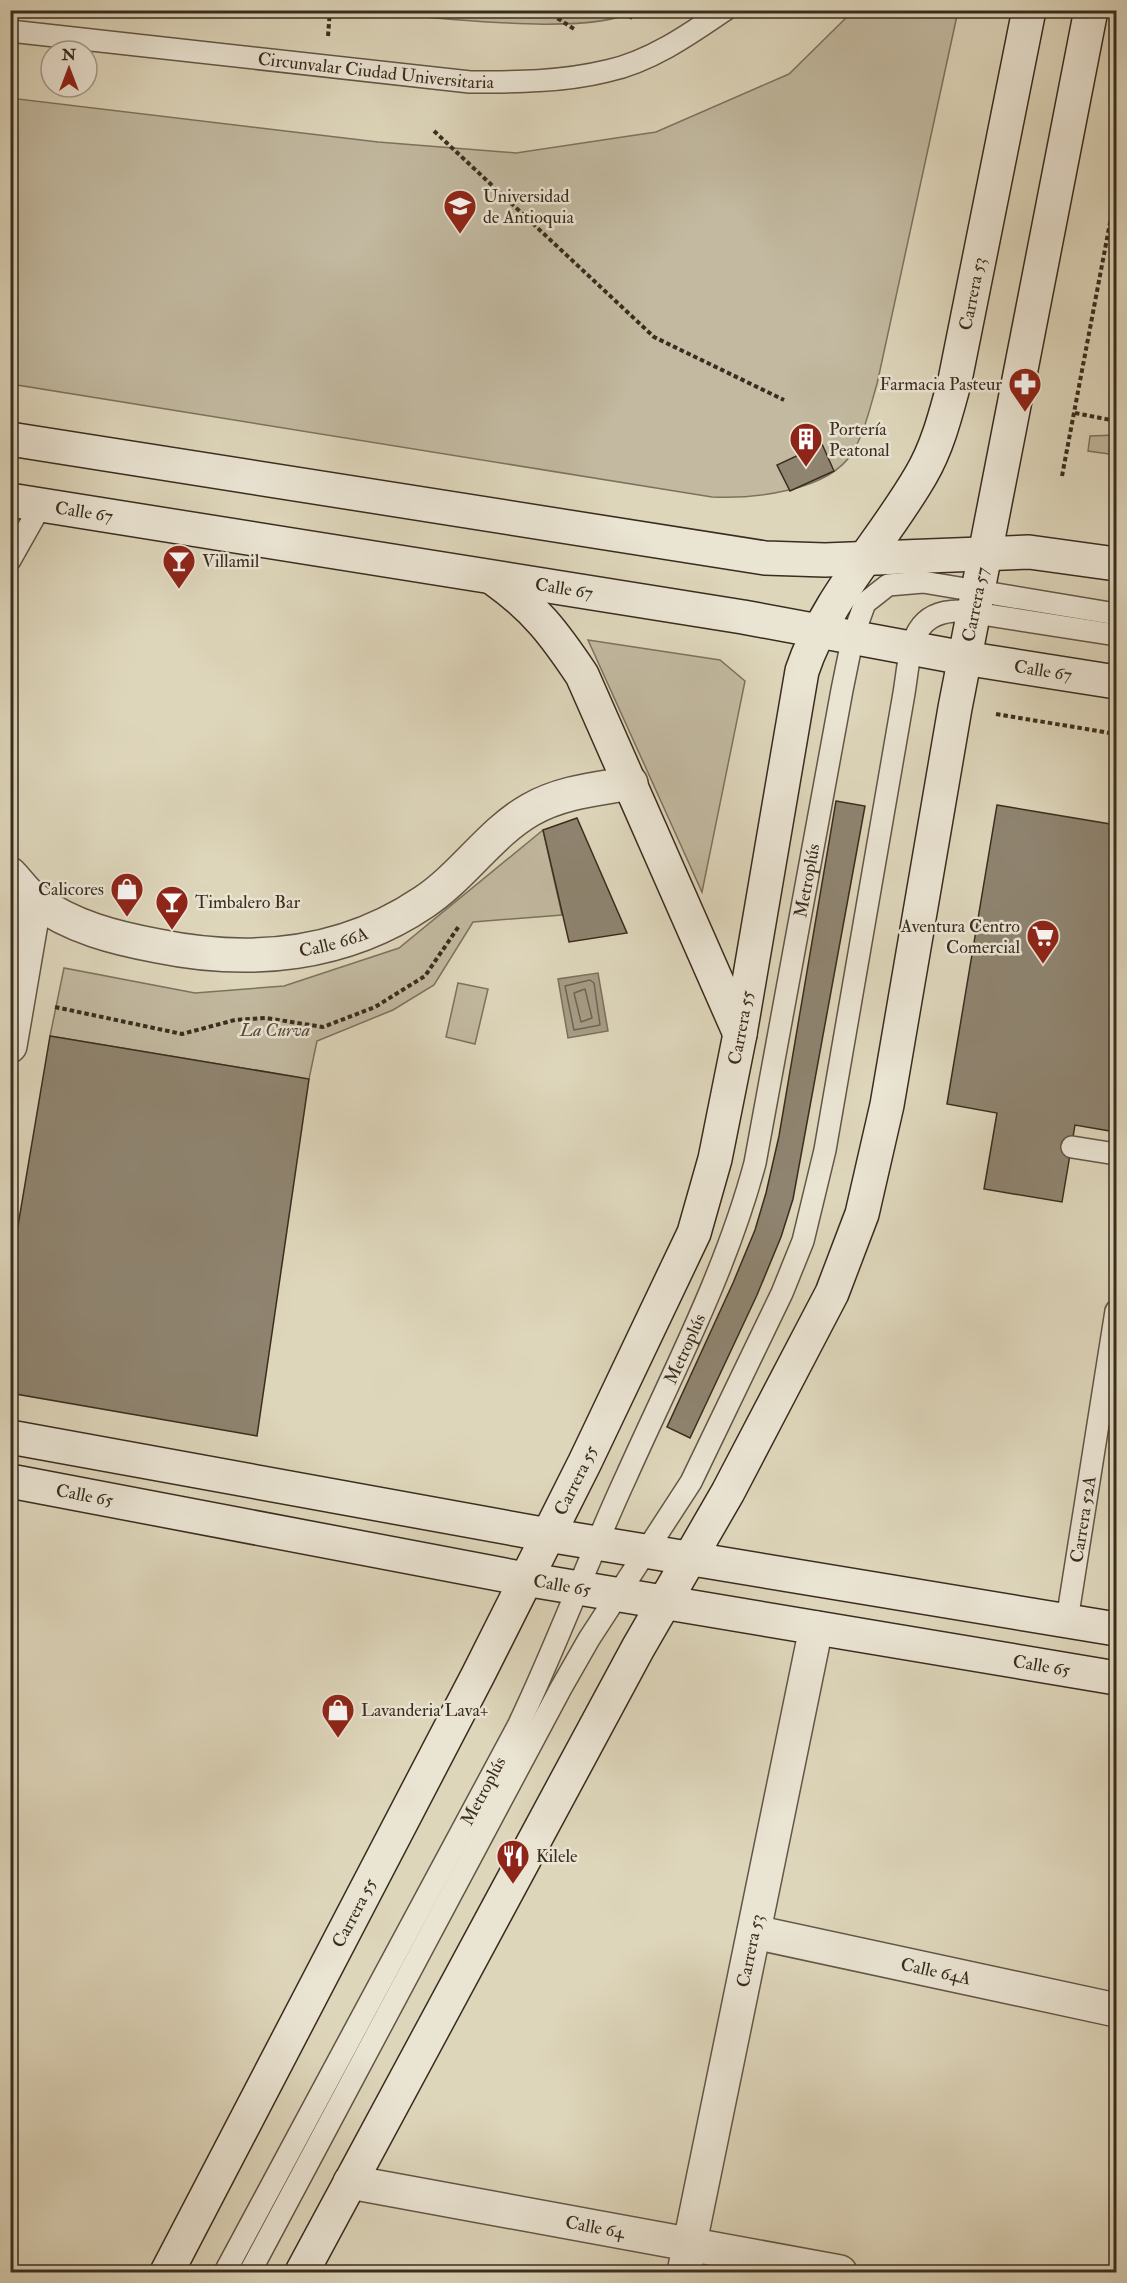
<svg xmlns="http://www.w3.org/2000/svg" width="1127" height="2283" font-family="'IM FELL Double Pica',serif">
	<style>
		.green { fill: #c2b9a0; stroke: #7e725f; stroke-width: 1.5 }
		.water { fill: #a69c86; stroke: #7b6f5c; stroke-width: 1.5 }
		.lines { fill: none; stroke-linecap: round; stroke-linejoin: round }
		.shore { stroke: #706452; stroke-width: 1.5 }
		.building { fill: #8f8470; stroke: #3a2c1e; stroke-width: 1.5 }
		.lane-casing { stroke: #635645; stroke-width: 24 }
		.street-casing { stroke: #635645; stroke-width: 36 }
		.secondary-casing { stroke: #3a2c1e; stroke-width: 36 }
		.path { stroke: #3a2c1e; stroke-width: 4; stroke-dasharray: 4.5 3; stroke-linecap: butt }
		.lane { stroke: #eae4d3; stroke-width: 21 }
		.street { stroke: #eae4d3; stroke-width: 33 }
		.secondary { stroke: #eae4d3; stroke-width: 33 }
		.labels { text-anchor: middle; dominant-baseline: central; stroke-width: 5; stroke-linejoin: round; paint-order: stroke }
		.street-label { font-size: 18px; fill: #3a2c1e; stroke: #eae4d3 }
		.poi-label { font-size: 18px; fill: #3a2c1e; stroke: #eae4d3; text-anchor: start }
		.park-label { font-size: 18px; font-style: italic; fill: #554838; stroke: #eae4d3 }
	</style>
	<rect width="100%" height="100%" fill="#ded6bb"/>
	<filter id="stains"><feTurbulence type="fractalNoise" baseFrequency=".00333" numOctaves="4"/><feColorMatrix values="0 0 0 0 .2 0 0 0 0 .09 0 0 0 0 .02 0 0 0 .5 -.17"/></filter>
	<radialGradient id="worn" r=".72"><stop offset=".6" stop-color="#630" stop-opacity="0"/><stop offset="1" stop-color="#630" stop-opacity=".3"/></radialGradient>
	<path class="green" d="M385,11v-1l250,1c-48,26 -192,6 -250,3z
		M853,11h105l-81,373c-7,23 -12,48 -25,69 -23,38 -99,46 -140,44l-701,-113 -1,-286 368,44 138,11 140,-21 133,-58z
		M1116,435v20l-28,-4 2,-15z
		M588,640l132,20 25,21 -43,211z
		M543,830l19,85 -89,7 -39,63 -41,25 -76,31 -8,38 -259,-43 14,-68 131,25 89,-7 115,-38z
		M458,983l30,6 -13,55 -29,-7z"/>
	<path class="water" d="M598,973l10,58 -40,7 -10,-59z"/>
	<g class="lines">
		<path class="shore" d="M590,980l4,3 6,42 -26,5 -9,-44z
			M585,989l7,29 -11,4 -7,-29z"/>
	</g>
	<path class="building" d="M822,444l12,27 -44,20 -13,-26z
		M836,801l29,5 -72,393 -12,38 -24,58 -67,143 -23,-11 66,-144 22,-53 11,-37 13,-57z
		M997,805l119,20v307l-41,-7 -13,77 -78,-13 13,-76 -50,-9z
		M577,818l50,115 -58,9 -26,-112z
		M50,1036l259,43 -52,357 -247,-43v-120z"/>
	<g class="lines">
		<g class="lane-casing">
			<g id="lane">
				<path id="s1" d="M10,31l460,51c46,0 92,0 137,-11 43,-9 83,-37 118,-61"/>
				<path d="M10,560l31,-55"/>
				<path d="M1072,1147l44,7"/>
				<path id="s2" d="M1067,1620l49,-309"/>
				<path id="s3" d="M225,2272l293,-546c39,-81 70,-167 108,-249 46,-103 100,-205 129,-314l87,-473 11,-54 12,-33 23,-18 35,-3 193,32"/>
				<path d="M250,2272l311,-584 28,-49 102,-157 91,-189 21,-52 22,-91 78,-451c8,-42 3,-90 59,-88l154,24"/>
			</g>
		</g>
		<g class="street-casing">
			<g id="street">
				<path id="s4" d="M10,874c8,8 16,20 25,26 36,27 80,38 123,46 93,19 186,10 266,-44 39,-26 66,-69 106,-92 31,-18 67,-21 101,-27"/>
				<path d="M10,1046l25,-146"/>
				<path id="s5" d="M754,1932l362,78"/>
				<path id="s6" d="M350,2182l490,90"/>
				<path id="s7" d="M684,2272l132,-644"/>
			</g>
		</g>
		<g class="secondary-casing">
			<g id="secondary">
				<path d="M10,439l755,119 60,2 204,-8 87,12"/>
				<path id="s8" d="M10,500l733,117 221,41 152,24"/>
				<path d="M493,578c42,30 61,55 89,97l158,359"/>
				<path d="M10,1437l538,98 568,94"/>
				<path id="s9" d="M10,1481l515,98 591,99"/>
				<path id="s10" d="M167,2272l311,-597 107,-213 109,-229 21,-74 25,-125 62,-363c24,-72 81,-130 119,-196 17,-29 25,-62 34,-95l74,-370"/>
				<path id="s11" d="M302,2272l336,-624 90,-156 104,-199 30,-79 25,-109 68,-397 136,-698"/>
			</g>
		</g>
		<path class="path" d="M545,10l29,19
			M630,19l2,-9
			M328,36l2,-26
			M434,131l220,206 130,63
			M1075,413l41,8
			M1062,476l54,-285
			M996,714l120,20
			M55,1007l127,27 53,-14 31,-2 57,9 52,-20 50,-31 34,-50"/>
		<use href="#lane" class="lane"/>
		<use href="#street" class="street"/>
		<use href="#secondary" class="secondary"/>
	</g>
	<defs>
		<g id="university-pin" transform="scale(1.725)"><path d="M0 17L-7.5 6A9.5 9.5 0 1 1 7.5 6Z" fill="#8f2418" stroke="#eae4d3"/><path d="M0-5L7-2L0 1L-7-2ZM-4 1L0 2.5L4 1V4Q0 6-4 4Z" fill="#fff"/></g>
		<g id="pharmacy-pin" transform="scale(1.725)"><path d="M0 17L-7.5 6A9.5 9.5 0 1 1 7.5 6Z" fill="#8f2418" stroke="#eae4d3"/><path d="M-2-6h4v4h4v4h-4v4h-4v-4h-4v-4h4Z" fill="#fff"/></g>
		<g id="building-pin" transform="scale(1.725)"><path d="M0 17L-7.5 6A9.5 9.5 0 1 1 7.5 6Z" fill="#8f2418" stroke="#eae4d3"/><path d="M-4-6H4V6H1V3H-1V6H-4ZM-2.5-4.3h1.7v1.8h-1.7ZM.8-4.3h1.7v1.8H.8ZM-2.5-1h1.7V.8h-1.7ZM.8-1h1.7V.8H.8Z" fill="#fff"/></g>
		<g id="bar-pin" transform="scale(1.725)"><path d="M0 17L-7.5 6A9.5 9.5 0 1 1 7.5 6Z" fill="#8f2418" stroke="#eae4d3"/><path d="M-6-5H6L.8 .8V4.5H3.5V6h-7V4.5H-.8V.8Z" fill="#fff"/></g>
		<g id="shop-pin" transform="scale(1.725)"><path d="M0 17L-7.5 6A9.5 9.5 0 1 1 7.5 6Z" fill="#8f2418" stroke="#eae4d3"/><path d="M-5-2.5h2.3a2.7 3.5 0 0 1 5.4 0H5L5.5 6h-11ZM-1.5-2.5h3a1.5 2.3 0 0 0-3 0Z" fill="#fff"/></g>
		<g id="supermarket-pin" transform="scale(1.725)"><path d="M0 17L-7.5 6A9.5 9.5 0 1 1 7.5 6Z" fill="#8f2418" stroke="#eae4d3"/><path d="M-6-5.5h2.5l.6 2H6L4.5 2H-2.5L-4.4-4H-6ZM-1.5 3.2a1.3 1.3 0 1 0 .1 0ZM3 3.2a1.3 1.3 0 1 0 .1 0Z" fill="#fff"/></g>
		<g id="restaurant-pin" transform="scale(1.725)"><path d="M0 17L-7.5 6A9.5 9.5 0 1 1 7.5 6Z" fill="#8f2418" stroke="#eae4d3"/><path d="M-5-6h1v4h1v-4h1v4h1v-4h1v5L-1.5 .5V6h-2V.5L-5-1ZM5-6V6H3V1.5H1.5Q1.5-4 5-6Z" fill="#fff"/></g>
	</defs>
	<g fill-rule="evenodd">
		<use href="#university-pin" x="460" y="206"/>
		<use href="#pharmacy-pin" x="1025" y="384"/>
		<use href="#building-pin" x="806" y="439"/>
		<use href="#bar-pin" x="179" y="561"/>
		<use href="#shop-pin" x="127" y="889"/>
		<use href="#bar-pin" x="172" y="902"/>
		<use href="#supermarket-pin" x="1043" y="936"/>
		<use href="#shop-pin" x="338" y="1710"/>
		<use href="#restaurant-pin" x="513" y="1856"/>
	</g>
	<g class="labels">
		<g class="street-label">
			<text stroke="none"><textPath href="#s1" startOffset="368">Circunvalar Ciudad Universitaria</textPath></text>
			<text stroke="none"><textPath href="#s10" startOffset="2157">Carrera 53</textPath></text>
			<text stroke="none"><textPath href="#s8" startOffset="75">Calle 67</textPath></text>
			<text stroke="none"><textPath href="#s8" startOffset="561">Calle 67</textPath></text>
			<text stroke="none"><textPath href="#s11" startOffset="1818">Carrera 57</textPath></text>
			<text stroke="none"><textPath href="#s8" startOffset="1047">Calle 67</textPath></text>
			<text stroke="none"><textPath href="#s3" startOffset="1518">Metroplús</textPath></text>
			<text stroke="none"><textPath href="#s4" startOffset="346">Calle 66A</textPath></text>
			<text stroke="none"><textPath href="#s10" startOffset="1376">Carrera 55</textPath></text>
			<text stroke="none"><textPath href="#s3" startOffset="1032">Metroplús</textPath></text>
			<text stroke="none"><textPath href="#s10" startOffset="891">Carrera 55</textPath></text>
			<text stroke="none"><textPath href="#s9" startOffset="76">Calle 65</textPath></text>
			<text stroke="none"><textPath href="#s2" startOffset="102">Carrera 52A</textPath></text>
			<text stroke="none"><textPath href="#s9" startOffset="562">Calle 65</textPath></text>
			<text stroke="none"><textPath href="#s9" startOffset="1048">Calle 65</textPath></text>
			<text stroke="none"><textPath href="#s3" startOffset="546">Metroplús</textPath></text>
			<text stroke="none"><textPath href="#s10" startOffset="405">Carrera 55</textPath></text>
			<text stroke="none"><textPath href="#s7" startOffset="328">Carrera 53</textPath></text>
			<text stroke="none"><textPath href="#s5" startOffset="186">Calle 64A</textPath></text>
			<text stroke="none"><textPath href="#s6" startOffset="249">Calle 64</textPath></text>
		</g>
		<g class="poi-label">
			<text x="483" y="196">Universidad<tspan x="483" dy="21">de Antioquia</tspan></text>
			<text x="1002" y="384" text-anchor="end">Farmacia Pasteur</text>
			<text x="829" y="429">Portería<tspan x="829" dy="21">Peatonal</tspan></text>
			<text x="202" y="561">Villamil</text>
			<text x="104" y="889" text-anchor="end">Calicores</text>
			<text x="195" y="902">Timbalero Bar</text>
			<text x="1020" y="926" text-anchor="end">Aventura Centro<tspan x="1020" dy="21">Comercial</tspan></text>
			<text x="361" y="1710">Lavanderia Lava+</text>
			<text x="536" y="1856">Kilele</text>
		</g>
		<g class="park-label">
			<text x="275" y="1030">La Curva</text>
		</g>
	</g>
	<rect width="1127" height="2283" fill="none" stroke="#ded6bb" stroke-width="36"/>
	<rect x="12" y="12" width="1103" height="2259" fill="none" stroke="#3a2c1e" stroke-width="3"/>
	<rect x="18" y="18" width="1091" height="2247" fill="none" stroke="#3a2c1e" stroke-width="1.5"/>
	<g transform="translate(69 69)"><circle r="28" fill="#eae4d3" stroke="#a49a8b" stroke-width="1.5"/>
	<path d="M0-4.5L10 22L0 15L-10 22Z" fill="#8f2418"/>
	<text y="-9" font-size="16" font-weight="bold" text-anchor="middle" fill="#3a2c1e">N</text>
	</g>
	<rect width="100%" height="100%" filter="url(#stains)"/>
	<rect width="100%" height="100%" fill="url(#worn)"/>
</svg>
